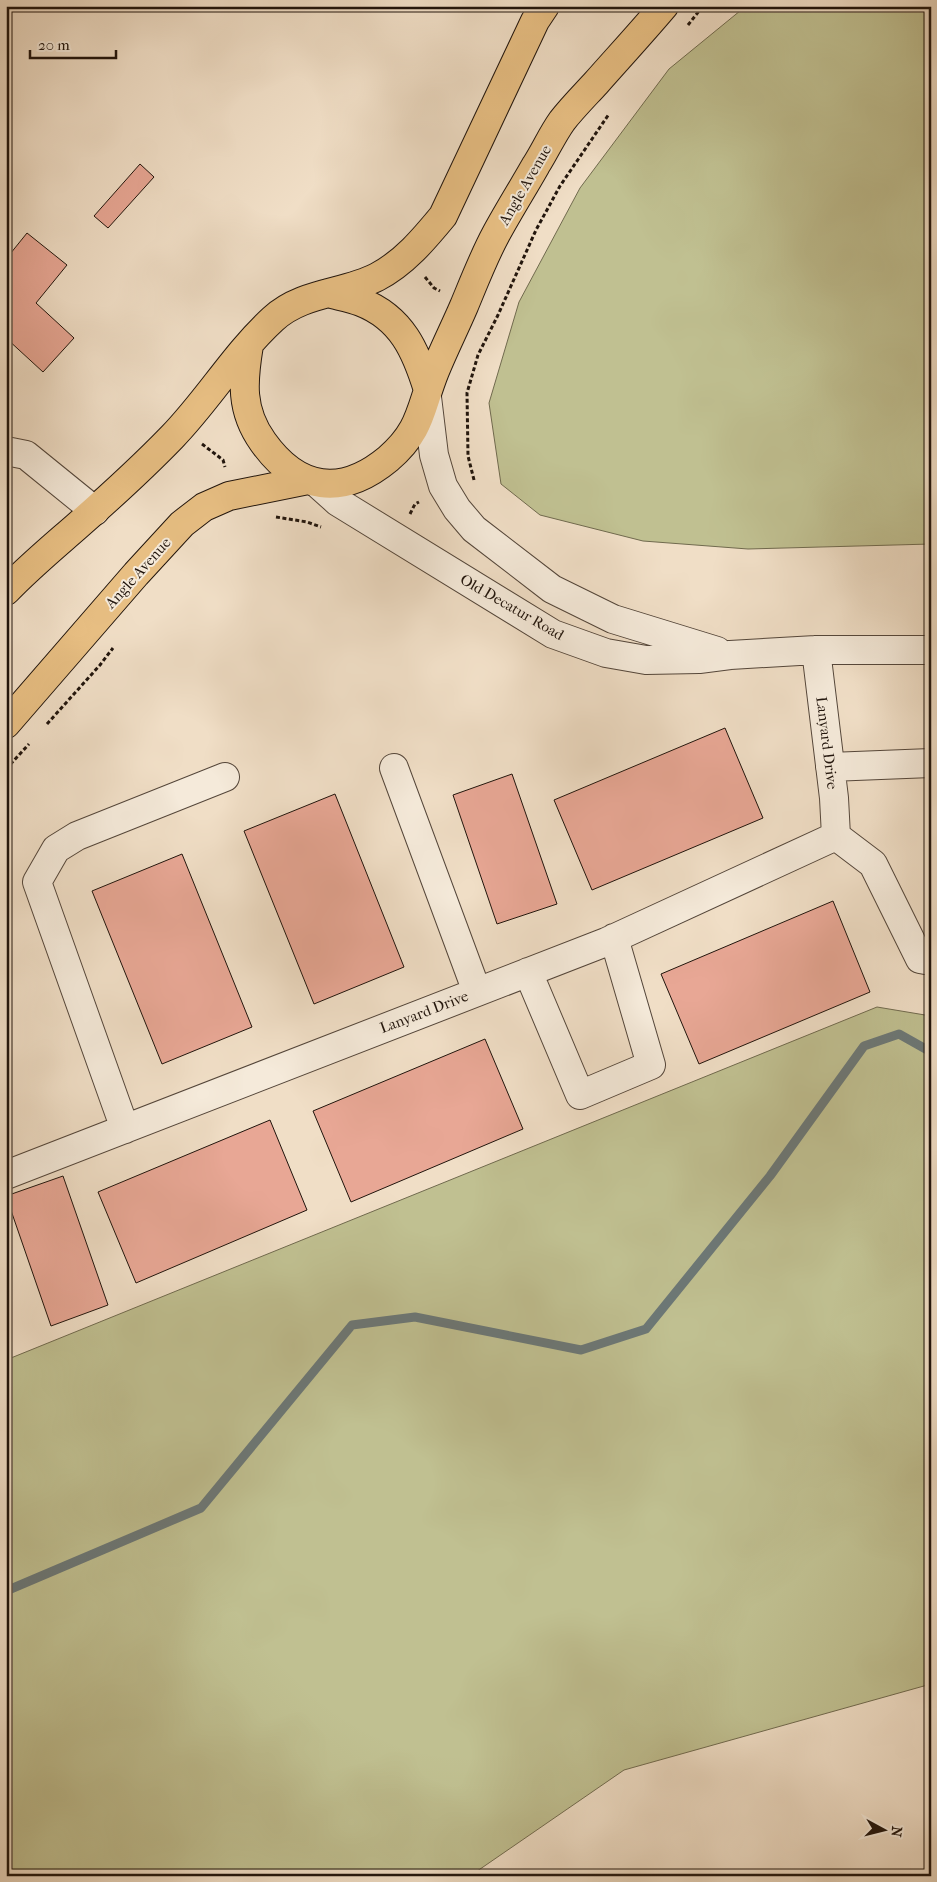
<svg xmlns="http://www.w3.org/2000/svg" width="937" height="1882" font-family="'IM FELL French Canon',serif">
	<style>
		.green { fill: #c0c091; stroke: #706a4e }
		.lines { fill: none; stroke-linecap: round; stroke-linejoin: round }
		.stream { stroke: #6c7877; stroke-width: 9 }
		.building { fill: #e8a795; stroke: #20140c }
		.minor-casing { stroke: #54463a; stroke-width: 30 }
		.major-casing { stroke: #20140c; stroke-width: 30 }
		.path { stroke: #20140c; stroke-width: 3; stroke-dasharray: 4 2.5; stroke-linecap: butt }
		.minor { stroke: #f5eada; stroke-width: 28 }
		.major { stroke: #e8bf83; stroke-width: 28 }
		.labels { text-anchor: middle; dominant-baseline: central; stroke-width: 4; stroke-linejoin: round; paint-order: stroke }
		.street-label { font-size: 15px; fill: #20140c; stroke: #f5eada }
	</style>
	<rect width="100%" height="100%" fill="#f0dec6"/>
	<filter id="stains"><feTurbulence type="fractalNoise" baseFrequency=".004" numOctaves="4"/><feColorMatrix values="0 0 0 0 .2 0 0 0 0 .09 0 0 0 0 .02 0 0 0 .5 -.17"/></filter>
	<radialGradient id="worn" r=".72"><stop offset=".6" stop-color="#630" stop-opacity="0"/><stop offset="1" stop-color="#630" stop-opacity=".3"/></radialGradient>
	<path class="green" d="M746,6h185v538l-183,5 -105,-8 -103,-26 -39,-31 -12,-81 30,-101 61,-114 89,-119z
		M877,1007l54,9v668l-307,86 -154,106h-464v-516z"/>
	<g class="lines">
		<path class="stream" d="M6,1591l195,-83 151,-183 63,-8 166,33 65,-21 124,-153 94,-130 35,-12 32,18"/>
	</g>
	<path class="building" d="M140,164l14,13 -46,51 -14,-12z
		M27,233l40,32 -31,38 38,35 -31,34 -37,-34v-54l2,-2 -2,-2v-21z
		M725,728l38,90 -171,72 -38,-90z
		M512,774l45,130 -60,20 -44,-129z
		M335,794l69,173 -90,37 -70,-173z
		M182,854l70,173 -90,37 -70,-173z
		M833,901l37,91 -171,72 -38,-90z
		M485,1039l38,90 -172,73 -38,-91z
		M270,1120l37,90 -171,73 -38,-91z
		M63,1176l45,129 -57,21 -45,-130z"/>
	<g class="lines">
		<g class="minor-casing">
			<path id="minor" d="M427,397l7,58 9,31 14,23 17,20 78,60 61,30 104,32
				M6,451l20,4 69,56
				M318,484l20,18 215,132 53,19 40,7 53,-1 31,-4 86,-5h115
				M816,650l18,148 2,38 37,28 47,95 11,2
				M830,767l101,-4
				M394,768l83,224
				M528,972l52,123 71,-30 -37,-127
				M125,1129l-88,-247 19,-33 21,-13 148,-59
				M6,1175l600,-233 230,-106"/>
		</g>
		<g class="major-casing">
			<path id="major" d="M328,293c11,3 23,5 33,9 41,16 55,49 67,88
				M249,345c-6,36 -9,65 14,97 35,49 79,55 125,17 34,-29 32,-51 47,-88 9,-22 20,-44 29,-65 10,-24 20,-50 32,-72 13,-24 27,-46 40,-69 9,-14 16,-30 26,-44 10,-13 23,-26 34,-38 23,-26 46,-51 68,-77
				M6,591c22,-23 46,-43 70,-64 33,-29 66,-59 96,-90 36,-37 63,-83 101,-118 29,-27 71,-25 104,-42 27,-14 47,-38 66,-61l92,-195 10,-15
				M6,724l130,-150 46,-50 22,-17 25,-11 79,-16"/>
		</g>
		<path class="path" d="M688,25l15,-19
			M425,277l9,11 6,3
			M202,444l21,16 2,7
			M474,480l-6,-24 -1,-63 11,-38 20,-40 38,-85 24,-44 49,-72
			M410,514l5,-10 4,-2
			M276,517l31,5 14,5
			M47,724l53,-59 13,-17
			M6,769l23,-25"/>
		<use href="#minor" class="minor"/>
		<use href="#major" class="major"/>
	</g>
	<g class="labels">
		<g class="street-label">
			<text transform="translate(525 185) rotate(-60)">Angle Avenue</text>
			<text transform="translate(138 573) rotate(-48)">Angle Avenue</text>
			<text transform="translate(512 607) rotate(30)">Old Decatur Road</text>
			<text transform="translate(827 743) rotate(83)">Lanyard Drive</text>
			<text transform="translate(424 1012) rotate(-21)">Lanyard Drive</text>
		</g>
	</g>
	<rect width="937" height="1882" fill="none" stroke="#f0dec6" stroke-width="25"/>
	<rect x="8" y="8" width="922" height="1867" fill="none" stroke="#20140c" stroke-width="2.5"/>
	<rect x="12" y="12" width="912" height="1857" fill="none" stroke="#20140c"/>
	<g transform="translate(884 1830) rotate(97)" stroke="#f5eada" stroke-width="4" paint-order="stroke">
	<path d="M0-4L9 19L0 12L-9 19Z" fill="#20140c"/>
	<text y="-8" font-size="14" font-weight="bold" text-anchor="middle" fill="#20140c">N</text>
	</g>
	<path d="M30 50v8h86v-8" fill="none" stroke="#20140c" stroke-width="2.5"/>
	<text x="38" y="50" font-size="15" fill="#20140c" stroke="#f5eada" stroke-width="4" paint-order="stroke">20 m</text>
	<rect width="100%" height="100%" filter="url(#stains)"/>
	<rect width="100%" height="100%" fill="url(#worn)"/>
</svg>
